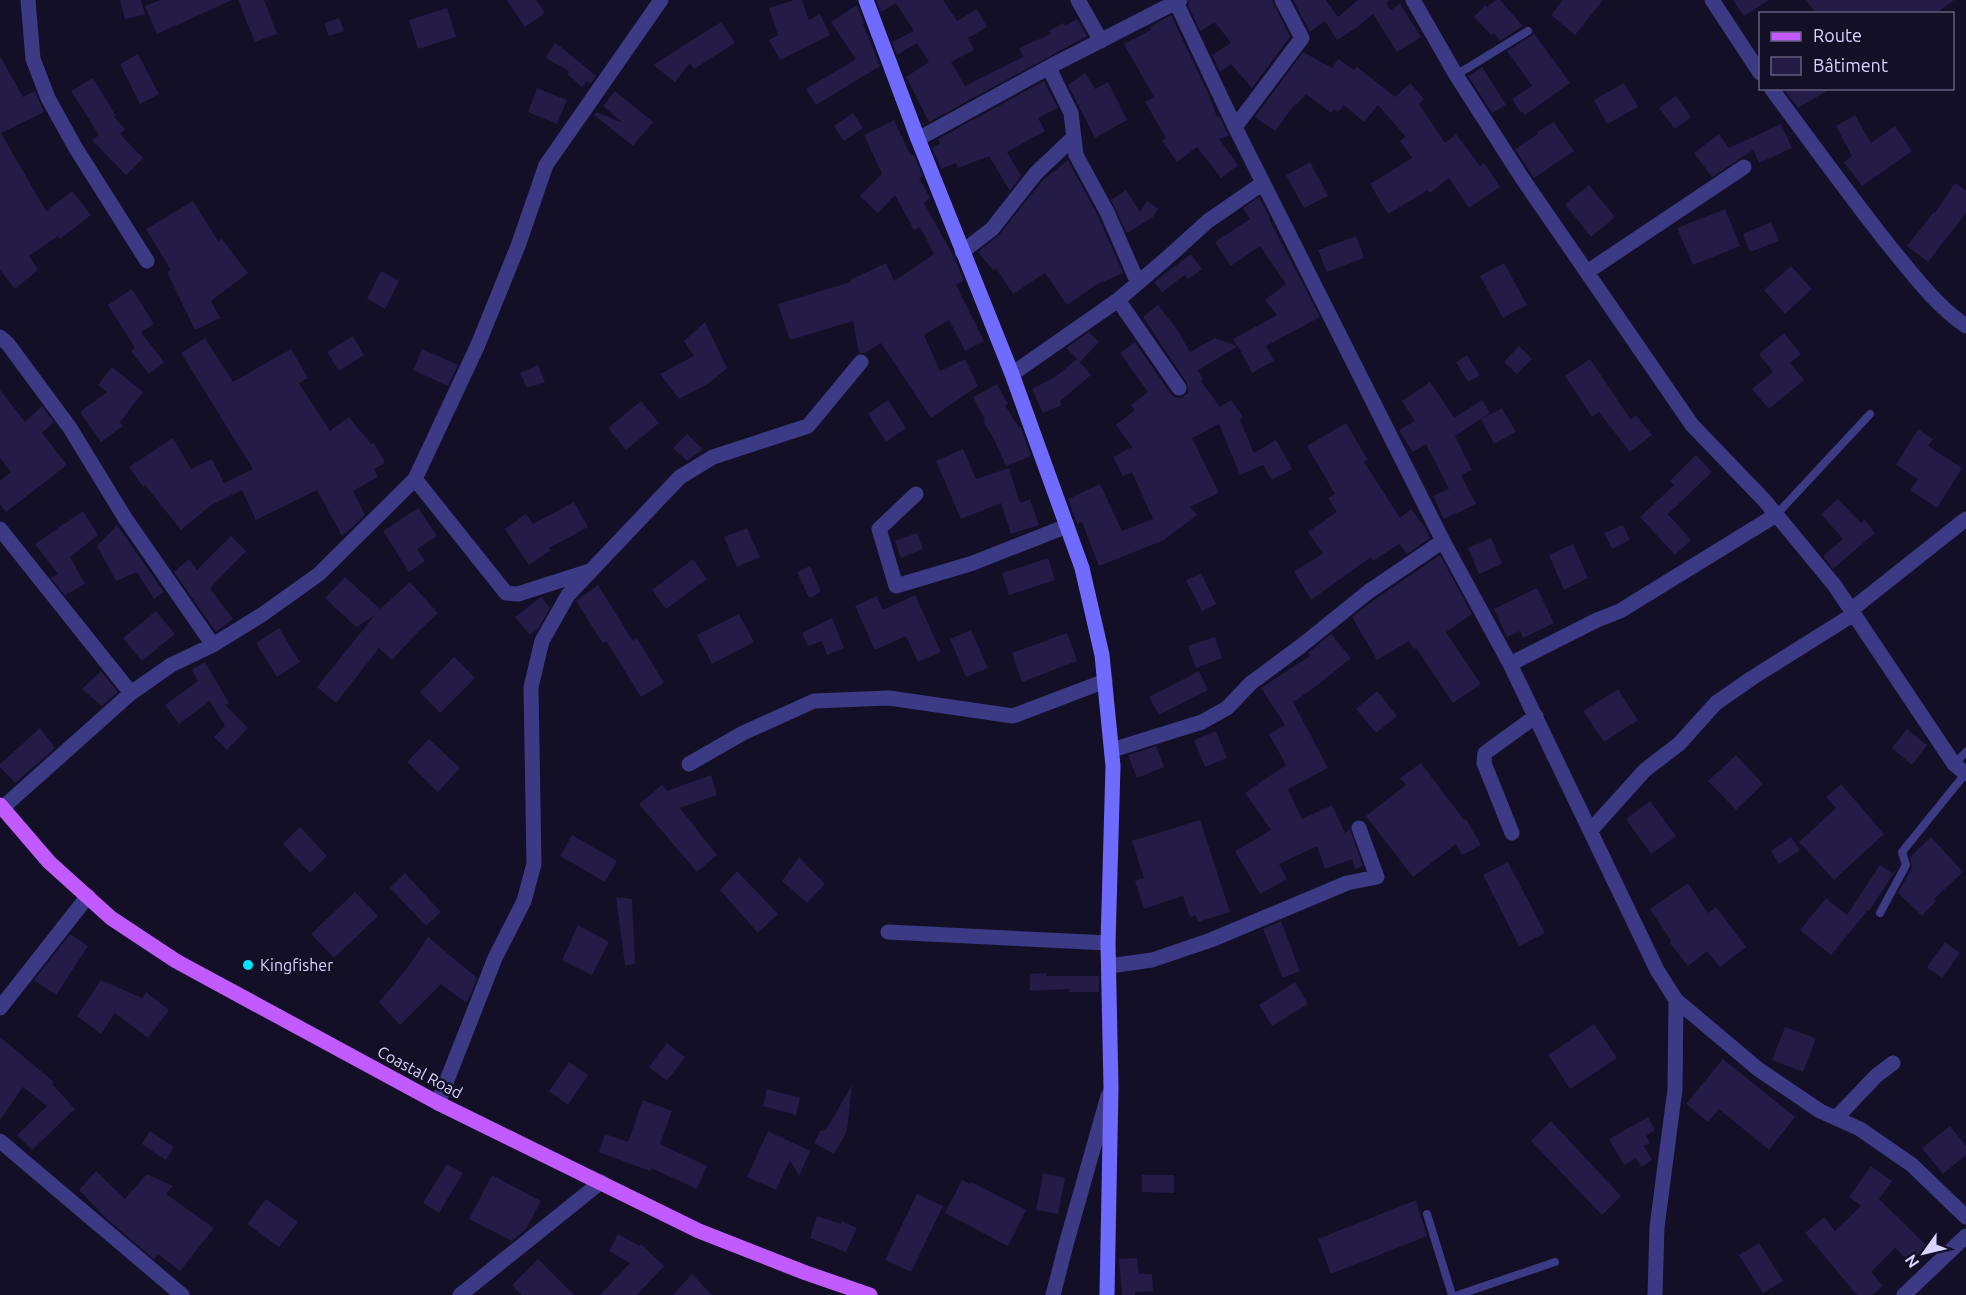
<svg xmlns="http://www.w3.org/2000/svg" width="1966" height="1295" font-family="Ubuntu,sans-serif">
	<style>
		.building { fill: #241b47 }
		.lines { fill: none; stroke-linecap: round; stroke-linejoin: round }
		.lane { stroke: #3d3a85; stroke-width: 8 }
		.street { stroke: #3d3a85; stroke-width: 15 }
		.secondary { stroke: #6f6bff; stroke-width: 15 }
		.primary { stroke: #c25bff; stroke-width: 15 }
		.poi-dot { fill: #00e5ff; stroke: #130f26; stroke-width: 2 }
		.labels { text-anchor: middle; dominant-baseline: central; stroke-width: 5; stroke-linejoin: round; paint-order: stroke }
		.poi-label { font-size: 16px; fill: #d9d4ff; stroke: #130f26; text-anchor: start }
		.street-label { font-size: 16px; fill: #d9d4ff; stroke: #130f26 }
	</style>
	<rect width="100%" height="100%" fill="#130f26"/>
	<path class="building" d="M120,0h21l4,14 -20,5z
		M160,0h72l-75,34 -12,-28z
		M238,0h26l13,34 -22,8z
		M507,0h29l9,13 -20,14z
		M794,0h8l7,20 11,-6 10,21 -50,25 -11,-20 9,-5 -9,-27z
		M876,0h67l14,21 20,-12 10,18 -19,11 6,12 -23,12 14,24 58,-29 -4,-9 32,-14 -2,-3 14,-8 2,3 12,-7 10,17 -158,86 -23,-45 23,-15 -12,-19 -20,12 -5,-13 22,-11 -18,-28 -15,9z
		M1190,0h82l18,37 -38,51 -21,-24 -11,8 -8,-17 19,-12 -16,-21 -15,9 -12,-26z
		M1293,0h33l12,17 20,-17h32l-4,3 5,7 9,-6 21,33 -24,15 -24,-38 -17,14 -19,12 -12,-19 -15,11z
		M1496,0h4l23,26 -23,15 -6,-8 -3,2 -17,-18 11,-12 2,2z
		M1563,0h40l-28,35 -24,-20z
		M1733,0h36l-25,16z
		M1806,0h148l-19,14h-119z
		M857,5l7,18 -1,1 17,42 -64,39 -10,-16 50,-30 -25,-37z
		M447,8l9,29 -38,12 -9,-29z
		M1171,15l38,80 8,22 2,-1 10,20 -10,3 19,26 -17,13 -24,-31 -20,15 -15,-21 4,-3 -21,-36 9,-5 -30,-53 27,-14 -1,-2 5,-3v-1z
		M339,18l5,13 -15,5 -5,-13z
		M721,22l14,21 -41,26 -4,-6 -15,19 -22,-17z
		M1534,33l36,50 -45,32 -2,-3 -2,1 -9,-14 20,-13 -25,-35 24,-15z
		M555,42l41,34 -5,7 -4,-2 -5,6 -15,-13 2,-3 -23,-13z
		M1303,52l29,16 6,-9 16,11 2,-4 39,31 15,-14 14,16 -5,5 26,39 11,-9 24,32 4,-3 16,24 -31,21 -20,-30 -19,15 -2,-3 -40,24 -18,-30 42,-26 -12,-17 6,-4 -28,-32 -14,17 -20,-17 -6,7 -4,-3 -3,4 -25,-19 -10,11 -1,-1 -20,27 -20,-14z
		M138,54l21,40 -19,10 -20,-40z
		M0,56l23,41 12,-6 9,21 -43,21 45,78 26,-20 19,24 -31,24 -2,-3 -29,20 9,14 -23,19 -15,-19z
		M1482,67l24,38 -14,8 -24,-37z
		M1085,73l10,16 13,-7 19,38 -32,18 -27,-53z
		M93,78l23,38 -2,1 11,12 -5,5 23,24 -17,17 -34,-35 7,-5 -28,-44z
		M1044,81l14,27 -20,10 7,13 -38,21 14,24 -11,15 -21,-35 -31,12 -2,-5 -15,6 -9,-21 8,-4 -2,-5z
		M1624,83l14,24 -31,17 -13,-24z
		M537,88l30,12 -10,24 -29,-12z
		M1783,88h49l-34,20z
		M615,91l38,31 -20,24 -39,-31 2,-3 27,11 -20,-17z
		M1676,96l15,21 -16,12 -16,-21z
		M853,113l10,15 -19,13 -10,-15z
		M1855,115l16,28 24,-17 17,25 -50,35 -18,-24 8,-6 -16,-30z
		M894,120l17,36 3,-1 9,22 -4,1 11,20 -6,5 31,56 9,21 -8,5 28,56 -19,10 -16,-31 -25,15 16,36 25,-12 13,27 -47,32 -50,-75 -16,10h-6l-6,-32 -63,19 -12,-36 73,-22 -1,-2 36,-17 8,18 40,-27 -14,-27 -6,3 -19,-35 -17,18 -18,-17 22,-22 -18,-39z
		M1554,122l20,29 -40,27 -19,-29 23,-15 -1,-2z
		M1781,124l11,24 -33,15 -6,-13 -41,27 -18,-24 25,-19 10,14z
		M1068,160l30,56 25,57 -27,12 -29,20 -22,-32 -32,21 -17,-26 -3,2 -15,-18 21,-17 44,-55z
		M1310,162l18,34 -24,12 -18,-33z
		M1955,183l11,7v23l-38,49 -21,-16 27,-34 1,1z
		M1589,185l26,32 -24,20 -26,-33z
		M1126,190l14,22 7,-11 11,8 -5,8 -26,16 -16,-33z
		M1259,197l11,21 -1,1 51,98 -54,29 8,15 -22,12 -14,-27 -40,24 5,10 -2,1 19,26 11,-7 12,17 -3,3 14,33 22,-13 16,29 -20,11 -9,-15 -23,10 -21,-51 -27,14 27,55 -29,14 7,8 -33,25 -65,26 -17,-44 -5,2 -9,-25 32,-15 22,47 31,-12 -21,-47 -9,4 -10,-19 19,-10 -16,-22 19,-15 -4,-5 17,-13 -28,-39 15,-11 36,52 4,3 5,1 8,-5 -1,-10 -44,-66 15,-12 18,23 14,24 25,-14 22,8 -4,-7 44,-24 -12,-15 21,-16 -26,-38 -29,20 -16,-24 35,-23 -7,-11z
		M193,201l25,40 4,-2 26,34 -37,28 9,17 -25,12 -28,-58 4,-2 -25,-41z
		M1725,209l15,37 -47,19 -16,-37z
		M1771,222l8,19 -29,11 -7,-18z
		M1356,236l8,22 -37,14 -9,-22z
		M1191,254l11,15 -14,10 -3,-4 -23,17 -8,-10z
		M1504,263l23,42 -24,13 -23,-42z
		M1791,266l21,23 -27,25 -21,-24z
		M381,271l18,10 -14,28 -18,-10z
		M132,289l22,35 -13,8 23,30 -15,12 -18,-23 4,-3 -27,-43z
		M705,322l22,46 -18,15 -30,16 -19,-25 34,-18 -10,-15z
		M1089,332l10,10 -19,20 -14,-14z
		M1784,333l17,21 -11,9 14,17 -35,29 -17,-20 21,-17 -14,-18z
		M353,336l11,19 -25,16 -12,-19z
		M205,338l28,44 58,-33 17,29 -9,5 31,48 19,-14 22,27 3,-1 11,20 -11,6 4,8 -25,14 12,24 -19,18 -4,3 -25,-46 -61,30 -14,-30 -31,15 -30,25 -36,-45 -2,2 -14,-20 44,-29 18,31 21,-10 12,24 29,-14 -72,-116z
		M1519,346l13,13 -15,15 -13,-12z
		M422,349l36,16 -10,21 -35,-16z
		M1467,355l13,20 -12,7 -12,-20z
		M1077,359l14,16 -31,26 2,4 -19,8 -11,-24 23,-12z
		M1590,359l41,61 5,-5 16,20 -22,17 -31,-40 -7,5 -27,-41z
		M538,365l7,17 -18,6 -7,-15z
		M112,367l31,25 -23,30 3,4 -22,16 -21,-30 27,-20 -9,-7z
		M1430,382l24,36 28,-18 8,13 -35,23 17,34 -11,5 15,29 -32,15 -11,-23 16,-7 -23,-45 -14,8 -13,-22 16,-9 -13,-20z
		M997,384l11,20 -3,1 14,23 2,-1 10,29 -25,10 -13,-29 -10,-16 2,-1 -12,-23z
		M0,390l25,32 17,-16 12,16 -12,11 25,32 -61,47 -6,-8v-23l11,-9 -11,-14z
		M888,400l18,28 -20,14 -18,-28z
		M641,401l18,22 -33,27 -18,-22z
		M1502,408l14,24 -22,12 -13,-25z
		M1346,423l22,37 -4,2 36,56 11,-9 14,18 5,11 -23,16 -8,-10 -26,17 -2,-4 -60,43 -17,-29 29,-17 -15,-22 29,-20 -9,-14 7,-4 -28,-48z
		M1918,429l15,10 -5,7 34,22 -25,40 -27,-18 8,-11 -22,-14z
		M687,434l16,15 -16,12 -14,-13z
		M963,449l13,30 33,-11 11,35 10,-4 9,26 -28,9 -10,-31 -40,16 -25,-58z
		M1696,455l16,17 -44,42 23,26 -16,15 -35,-38 34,-32 -4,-4z
		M1838,499l23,24 4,-3 10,13 -42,36 -10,-13 20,-17 -22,-25z
		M574,502l14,25 -39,21 2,2 -22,15 -24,-36 21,-15 7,10z
		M418,508l19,28 -20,13 8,12 -16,11 -26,-41z
		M83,511l15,24 -28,22 15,27 -20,11 -14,-17 7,-4 -23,-30z
		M117,525l47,67 -10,7 -17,-27 -21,9 -19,-35z
		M1623,525l7,15 -18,9 -8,-16z
		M747,528l13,29 -23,10 -13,-30z
		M917,533l6,16 -22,9 -6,-17z
		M231,536l15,15 -36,37 23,31 -17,13 -42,-60 15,-13 8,11z
		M1491,538l11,26 -23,10 -11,-26z
		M1573,544l15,34 -24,12 -15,-35z
		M1440,555l32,59 -26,18 35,52 -28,19 -37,-55 -3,1 -4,-8 -32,19 -25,-43 22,-17z
		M1048,558l7,22 -46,15 -7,-22z
		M693,559l14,20 -41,30 -14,-19z
		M810,566l11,26 -12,6 -12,-26z
		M1201,573l15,31 -14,7 -16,-31z
		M345,577l35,32 30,-27 28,31 -20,19 -26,28 -13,-12 -43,55 -19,-16 57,-71 -18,11 -31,-29z
		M598,585l35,56 4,-3 27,45 -23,14 -34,-55h-5l-26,-41z
		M1537,588l17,35 -31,15 -3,-7 -13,6 -13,-28z
		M915,595l26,57 -23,10 -12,-26 -31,14 -20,-44 22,-10 6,14z
		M541,597l9,11 -12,21 -8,6 -15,-18z
		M156,611l19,23 -33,27 -19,-23z
		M739,614l15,28 -42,22 -15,-29z
		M832,618l12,30 -17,7 -5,-14 -14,5 -6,-13z
		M279,628l21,34 -23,15 -21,-34z
		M971,630l17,38 -22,9 -16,-38z
		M1067,633l10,28 -55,21 -10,-29z
		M1331,634l20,24 -36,29 -22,15 35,66 -40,21 14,30 30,-14 13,28 5,-4 13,37 -8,3 -3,-10 -27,10 -8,-23 -38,18 8,15 -27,15 -25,-43 36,-21 -26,-37 41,-28 -17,-31 16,-9 -24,-37 49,-32 -2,-3z
		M1215,637l7,21 -26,10 -8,-22z
		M454,657l21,21 -35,35 -20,-21z
		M205,662l24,41 -4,2 23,23 -21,22 -13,-13 11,-11 -15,-25 -31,23 -14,-19 33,-24 -6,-11z
		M101,671l17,21 -16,14 -20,-17z
		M1199,671l9,19 -49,25 -10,-18z
		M1618,689l20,31 -34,22 -21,-31z
		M1377,691l20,25 -21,17 -20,-24z
		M40,728l15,20 -40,35 -15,-16v-3z
		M1907,729l20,16 -15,20 -20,-17z
		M1216,731l11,27 -22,9 -11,-27z
		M429,739l31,29 -22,24 -31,-30z
		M1156,746l8,21 -27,11 -9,-23z
		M1736,755l27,29 -27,26 -28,-29z
		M1421,763l43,57 2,-1 15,26 -19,10 -6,-11 -43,33 -47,-61 40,-31 -6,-7z
		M711,775l6,20 -37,13 37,47 -20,17 -58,-68 23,-19 5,6z
		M1841,784l43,50 -50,46 -35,-38 37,-34 -10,-11z
		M1650,801l26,35 -25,18 -25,-35z
		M1200,820l30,92 -32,10 -2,-7 -6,2 -7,-21 -39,13 -9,-28 9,-3 -12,-37z
		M300,827l27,29 -17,17 -27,-29z
		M572,835l45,26 -12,21 -45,-26z
		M1791,837l9,13 -21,14 -8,-13z
		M1931,837l32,35 -29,27 2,2 -14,15 -24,-23 14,-25 -2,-11z
		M799,857l26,27 -18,19 -25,-22z
		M1508,862l37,71 -26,13 -36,-71z
		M1880,865l12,8 4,-3 -27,41 -1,-1 -37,45 -31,-25 26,-32 21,17z
		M737,871l41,43 -20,19 -38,-43z
		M405,873l36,39 -15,14 -36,-38z
		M1688,883l20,30 8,-6 30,40 -26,20 -13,-16 -19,15 -19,-24 2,-1 -21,-32z
		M355,892l23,24 -44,42 -23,-24z
		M616,897l16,2 3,65 -10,1z
		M1281,921l19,50 -17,7 -20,-49z
		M578,925l31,17 -17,33 -30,-15z
		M70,934l18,12 -32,49 -22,-15z
		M428,937l49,41 -8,20 -4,4 -24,-18 -41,41 -21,-23 26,-31z
		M1945,942l15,11 -18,25 -15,-11z
		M1046,973v3h53v16h-30v-3l-39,2v-17z
		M101,980l41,18 4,-6 23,18 -21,28 -33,-25 -14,21 -24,-18z
		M1295,982l13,22 -36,22 -13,-21z
		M1594,1024l23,34 -47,31 -22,-34z
		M1785,1027l31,11 -13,34 -31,-12z
		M0,1037l54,45 -2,2 23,25 -43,41 -15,-15 30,-29 -24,-19 -23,33z
		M667,1043l18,14 -18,24 -18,-14z
		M1723,1059l72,58 -26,33 -50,-41 -11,13 -22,-18z
		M569,1062l19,13 -20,30 -19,-14z
		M852,1085l-5,46 -13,23 -20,-11 6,-12 6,-1z
		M767,1089l33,9 -4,17 -33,-9z
		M643,1100l29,11 -12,33 47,22 -10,23 -46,-21 -1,3 -51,-19 6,-18 23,8z
		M1648,1117l7,13 -9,6 4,7 -6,3 8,14 -11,7 -5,-9 -12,7 -15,-26z
		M1551,1121l70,75 -19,19 -71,-74z
		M1950,1126l16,20v9l-23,19 -21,-26z
		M150,1131l24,16 -8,13 -24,-16z
		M768,1131l42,20 -11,25 -9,-16 -14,30 -29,-13z
		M447,1164l16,9 -24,40 -16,-10z
		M1871,1166l21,15 -13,18 50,49 -16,17 -18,-17 -24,24 12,14 -11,9h-15l-52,-62 19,-16 11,14 26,-25 -12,-9z
		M96,1171l29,28 22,-25 26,12 -7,8 48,34 -34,43 -22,-17 -4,5 -47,-40 -28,-29z
		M1043,1173l22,5 -7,36 -22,-4z
		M492,1175l49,26 -15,28 -14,12 -43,-22z
		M1142,1175h32v18l-32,-1z
		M962,1180l8,4 1,-2 55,28 -18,36 -63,-33z
		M917,1194l26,12 -32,66 -26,-12z
		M266,1199l32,23 -19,25 -32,-23z
		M1416,1200l11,36 -96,38 -13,-35z
		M817,1216l24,8 1,-3 15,7 -11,24 -36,-14z
		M618,1234l22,12 1,-2 23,22 -27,29h-37l30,-32 -21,-12z
		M1759,1243l24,38 -20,12 -24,-38z
		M1137,1258l2,16h13l1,17 -18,1v3h-13l-3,-36z
		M538,1259l36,36h-52l-10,-10z
		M692,1274l20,21h-39z"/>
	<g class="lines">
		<path class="lane" d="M1456,75l72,-44
			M1776,515l94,-101
			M1954,764l12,-12
			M1880,913l26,-48 -4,-13 63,-78
			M1427,1214l25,81
			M1458,1295l97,-33"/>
		<path class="street" d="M28,0l5,59 15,39 27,49 72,114
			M1078,0l23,41
			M1175,0l60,127 208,414 67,123 147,306 19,30 -1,89 -18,138 -2,68
			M1413,0l43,75 66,103 170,247 73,76 70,85 119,178 12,10
			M1712,0l48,73
			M1049,68l22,45 5,42 31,57 31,71
			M1771,88c38,52 76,104 116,155 25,30 47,61 79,83
			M1235,127l67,-89 -20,-38
			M918,139l133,-73 129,-66
			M962,252l30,-23 44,-56 38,-36
			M1587,272l157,-105
			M1118,300l61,88
			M0,337l8,7 62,84 55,90 88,127
			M1012,374l106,-74 49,-42 41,-37 55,-38
			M415,479l91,114 12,1 72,-23
			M916,494l-37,35 17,57 77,-23 94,-37
			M0,529l131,164
			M1851,610l115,-91
			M1510,664l87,-44 23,-9 156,-96
			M1112,750l90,-28 25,-14 24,-25 50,-37 67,-54 75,-51
			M689,764l54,-31 71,-32 75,-3 124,18 92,-35
			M0,810l131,-117 40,-28 42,-20 50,-31 56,-40 96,-95 62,-132 41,-101 28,-81 115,-165
			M1591,830l54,-60 34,-26 37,-41 36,-25 102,-64
			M1512,833l-28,-70 1,-10 51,-37
			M888,932l220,11
			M1109,966l43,-6 59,-20 136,-57 30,-6 -18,-49
			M1676,1000l82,69 62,42 40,18 52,36 54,52
			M0,1008l88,-112
			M438,1103l57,-145 29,-57 10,-37 -3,-177 11,-46 26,-46 112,-118 33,-20 95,-31 53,-64
			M1836,1118l40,-42 17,-13
			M0,1141l182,154
			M460,1295l141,-113
			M1053,1295l14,-54 41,-145
			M1904,1295l62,-59"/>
		<path class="secondary" d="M866,0l52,139 94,235 70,194 20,87 11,111 -5,177 3,144 -4,208"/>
		<path class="primary" d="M0,805l49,57 62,56 65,43 262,142 261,128 107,42 64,22"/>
	</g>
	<circle class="poi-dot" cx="248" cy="965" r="6"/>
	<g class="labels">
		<g class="poi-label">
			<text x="260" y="965">Kingfisher</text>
		</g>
		<g class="street-label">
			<text transform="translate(420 1072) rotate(28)">Coastal Road</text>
		</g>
	</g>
	<rect x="1759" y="12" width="195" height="78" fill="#130f26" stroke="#625e7d" stroke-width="1.5"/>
	<rect x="1771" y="32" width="30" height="9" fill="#c25bff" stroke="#625e7d" stroke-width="1.5"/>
	<text x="1813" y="42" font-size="18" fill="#d9d4ff">Route</text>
	<rect x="1771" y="57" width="30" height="18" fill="#241b47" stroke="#625e7d" stroke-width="1.5"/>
	<text x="1813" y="72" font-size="18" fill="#d9d4ff">Bâtiment</text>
	<g transform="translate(1924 1253) rotate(236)" stroke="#130f26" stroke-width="4.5" paint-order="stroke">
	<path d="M0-4.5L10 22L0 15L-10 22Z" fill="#d9d4ff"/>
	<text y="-9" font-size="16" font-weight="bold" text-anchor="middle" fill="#d9d4ff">N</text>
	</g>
</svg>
